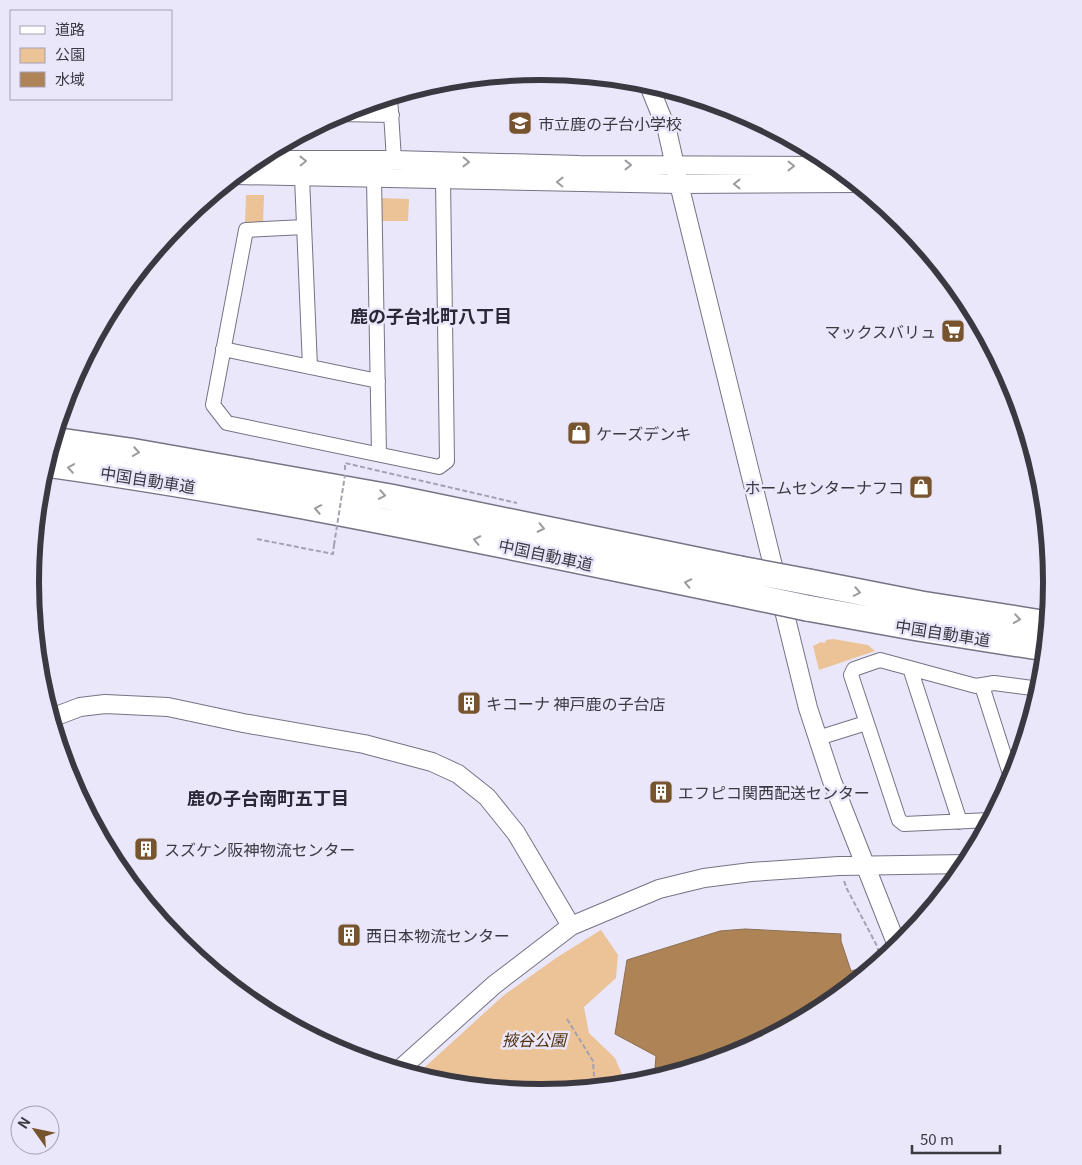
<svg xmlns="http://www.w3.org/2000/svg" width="1082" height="1165" font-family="Georgia,'Noto Sans JP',serif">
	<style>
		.green { fill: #ecc297 }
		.water { fill: #ae8456; stroke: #8b6e50 }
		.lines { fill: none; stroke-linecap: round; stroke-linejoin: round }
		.minor-casing { stroke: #757384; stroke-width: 16 }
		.tertiary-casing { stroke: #757384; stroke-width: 20 }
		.motorway-casing { stroke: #757384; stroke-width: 28 }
		.path { stroke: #a4a2b1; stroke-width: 2; stroke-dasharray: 5 2.5; stroke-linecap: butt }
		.minor { stroke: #fff; stroke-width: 14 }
		.tertiary { stroke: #fff; stroke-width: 18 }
		.motorway { stroke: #fff; stroke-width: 25 }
		.motorway-bridge-casing { stroke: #757384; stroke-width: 28; stroke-linecap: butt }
		.path-bridge { stroke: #a4a2b1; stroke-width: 2; stroke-dasharray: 5 2.5; stroke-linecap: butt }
		.motorway-bridge { stroke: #fff; stroke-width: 25 }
		.oneway { stroke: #9c9ca0 }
		.labels { text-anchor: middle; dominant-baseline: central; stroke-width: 5; stroke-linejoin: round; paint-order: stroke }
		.poi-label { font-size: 16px; fill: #3a3941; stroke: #eae7fb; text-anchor: start }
		.street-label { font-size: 16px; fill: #3a3941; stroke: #eae7fb }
		.park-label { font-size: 16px; font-style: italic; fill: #50320d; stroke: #eae7fb }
		.neighbourhood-label { font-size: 18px; font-weight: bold; fill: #2b2938; stroke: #eae7fb }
		.rim { fill: none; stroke: #3a3941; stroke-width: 6 }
	</style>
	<rect width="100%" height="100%" fill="#eae7fb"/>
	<path class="green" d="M246,195h18l-1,29 -18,-1z
		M382,198l27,1 -1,22h-26z
		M833,639l35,6 7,6 -56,19 -6,-24 8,-4 4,1 1,-3z
		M601,930l17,25 -2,23 -32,29 5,26 26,25 9,21 -4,7 -79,7 -100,-9 -26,-8 89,-81 52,-37z"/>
	<path class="water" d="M745,929l96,5v7l10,30 7,-2 3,9 -36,30 -89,47 -90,27 9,-14 1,-12 -41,-22 12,-74 93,-29z"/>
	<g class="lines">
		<g class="minor-casing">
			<path id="minor" d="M390,97l4,63
				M719,105l4,1
				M338,114l54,1
				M302,177l8,190
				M374,178l5,276
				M304,227l-58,3 -33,175 14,18 212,44 8,-6 -4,-281
				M223,349l155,32
				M910,668l50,154
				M982,686l30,94
				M818,738l48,-15
				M990,820l-86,4 -5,-4 -48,-145 3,-6 26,-9 96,26 18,-3 46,6"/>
		</g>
		<g class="tertiary-casing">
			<path id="tertiary" d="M648,83l19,47 12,54 129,524 24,73 66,167
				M254,160h140l185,5 256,1
				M236,175l443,9 177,-1
				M51,718l29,-11 25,-3 63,3 75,16 121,21 68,18 26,12 29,23 29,36 55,93
				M398,1071l96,-86 77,-59 88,-37 45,-11 47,-6 88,-6 128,-2"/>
		</g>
		<g class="motorway-casing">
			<path id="motorway" d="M53,440l77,11 260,46 350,72
				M46,464c232,32 460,82 690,129
				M809,582l112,22 127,20
				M807,608l111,20 127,20"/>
		</g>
		<path class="path" d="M345,470v-7l172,40
			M257,539l76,15 1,-9
			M844,881l3,8 29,55 6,16
			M567,1019l26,42 1,15 -8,13"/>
		<use href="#minor" class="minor"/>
		<use href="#tertiary" class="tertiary"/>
		<use href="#motorway" class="motorway"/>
		<g class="motorway-bridge-casing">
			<path id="motorway-bridge" d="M740,569l69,13
				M736,593l71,15"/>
		</g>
		<path class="path-bridge" d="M334,545l11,-70"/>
		<use href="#motorway-bridge" class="motorway-bridge"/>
	</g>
	<defs><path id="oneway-chevron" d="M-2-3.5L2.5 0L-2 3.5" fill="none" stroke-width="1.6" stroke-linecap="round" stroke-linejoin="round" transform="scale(1.25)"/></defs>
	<g class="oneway">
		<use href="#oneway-chevron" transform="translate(303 161) rotate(-1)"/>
		<use href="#oneway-chevron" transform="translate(466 162) rotate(1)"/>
		<use href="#oneway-chevron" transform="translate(628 165)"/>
		<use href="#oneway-chevron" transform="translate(791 166)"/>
		<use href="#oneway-chevron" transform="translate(560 182) rotate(-179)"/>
		<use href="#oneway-chevron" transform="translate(737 184) rotate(180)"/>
		<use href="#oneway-chevron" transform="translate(136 452) rotate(9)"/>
		<use href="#oneway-chevron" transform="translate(71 468) rotate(-172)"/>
		<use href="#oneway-chevron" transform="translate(382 495) rotate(10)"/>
		<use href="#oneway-chevron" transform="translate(318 509) rotate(-169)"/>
		<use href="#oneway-chevron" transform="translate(541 528) rotate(12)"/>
		<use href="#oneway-chevron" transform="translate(477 540) rotate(-168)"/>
		<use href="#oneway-chevron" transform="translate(688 583) rotate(-168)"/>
		<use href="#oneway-chevron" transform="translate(857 592) rotate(11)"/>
		<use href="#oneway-chevron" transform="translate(1017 619) rotate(9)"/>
	</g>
	<defs>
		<g id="school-square" transform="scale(1.25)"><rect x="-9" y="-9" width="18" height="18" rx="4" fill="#77542d" stroke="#eae7fb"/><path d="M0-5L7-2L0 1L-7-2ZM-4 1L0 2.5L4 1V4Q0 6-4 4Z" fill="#fff"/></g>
		<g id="supermarket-square" transform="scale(1.25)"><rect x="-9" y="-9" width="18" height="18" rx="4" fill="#77542d" stroke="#eae7fb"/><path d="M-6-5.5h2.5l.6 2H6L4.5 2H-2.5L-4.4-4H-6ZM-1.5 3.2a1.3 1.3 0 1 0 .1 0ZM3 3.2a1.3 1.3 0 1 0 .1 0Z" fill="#fff"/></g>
		<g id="shop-square" transform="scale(1.25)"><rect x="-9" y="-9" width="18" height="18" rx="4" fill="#77542d" stroke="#eae7fb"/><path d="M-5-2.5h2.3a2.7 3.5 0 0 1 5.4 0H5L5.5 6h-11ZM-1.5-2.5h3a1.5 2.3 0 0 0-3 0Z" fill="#fff"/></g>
		<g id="building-square" transform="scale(1.25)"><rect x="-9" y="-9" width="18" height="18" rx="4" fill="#77542d" stroke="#eae7fb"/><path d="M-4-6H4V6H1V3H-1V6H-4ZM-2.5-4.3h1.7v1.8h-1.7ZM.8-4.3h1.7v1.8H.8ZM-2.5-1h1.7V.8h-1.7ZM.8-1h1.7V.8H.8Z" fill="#fff"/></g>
	</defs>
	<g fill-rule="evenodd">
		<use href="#school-square" x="520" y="123"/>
		<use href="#supermarket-square" x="953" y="331"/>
		<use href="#shop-square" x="579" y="433"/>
		<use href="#shop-square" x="921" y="487"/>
		<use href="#building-square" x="469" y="703"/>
		<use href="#building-square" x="661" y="792"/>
		<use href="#building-square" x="146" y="849"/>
		<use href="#building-square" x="349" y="935"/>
	</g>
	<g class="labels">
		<g class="poi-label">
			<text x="538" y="123">市立鹿の子台小学校</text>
			<text x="936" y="331" text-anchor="end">マックスバリュ</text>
			<text x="596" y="433">ケーズデンキ</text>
			<text x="904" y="487" text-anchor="end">ホームセンターナフコ</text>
			<text x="486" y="703">キコーナ 神戸鹿の子台店</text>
			<text x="678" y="792">エフピコ関西配送センター</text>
			<text x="164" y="849">スズケン阪神物流センター</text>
			<text x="366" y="935">西日本物流センター</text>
		</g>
		<g class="street-label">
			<text transform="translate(148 479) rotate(9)">中国自動車道</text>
			<text transform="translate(546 554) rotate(12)">中国自動車道</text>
			<text transform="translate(943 632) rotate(9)">中国自動車道</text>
		</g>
		<g class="park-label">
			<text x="534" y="1039">掖谷公園</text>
		</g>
		<g class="neighbourhood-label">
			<text x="431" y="315">鹿の子台北町八丁目</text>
			<text x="268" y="797">鹿の子台南町五丁目</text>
		</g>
	</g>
	<path d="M0 0H1082V1165H0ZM39 582a502 502 0 1 1 1004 0a502 502 0 1 1-1004 0Z" fill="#eae7fb" fill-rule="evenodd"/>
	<path class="rim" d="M39 582a502 502 0 1 1 1004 0a502 502 0 1 1-1004 0Z"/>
	<rect x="10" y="10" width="162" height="90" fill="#eae7fb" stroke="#a4a1b1"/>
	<rect x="20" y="26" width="25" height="8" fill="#ffffff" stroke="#a4a1b1"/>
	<text x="55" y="35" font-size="15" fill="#3a3941">道路</text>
	<rect x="20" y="48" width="25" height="15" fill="#ecc297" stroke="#a4a1b1"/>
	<text x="55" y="60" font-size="15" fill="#3a3941">公園</text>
	<rect x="20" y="72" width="25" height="15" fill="#ae8456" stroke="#a4a1b1"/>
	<text x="55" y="85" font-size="15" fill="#3a3941">水域</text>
	<g transform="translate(35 1130) rotate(303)"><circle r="24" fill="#eae7fb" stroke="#a4a1b1"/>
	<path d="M0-4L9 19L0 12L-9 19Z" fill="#77542d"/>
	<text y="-8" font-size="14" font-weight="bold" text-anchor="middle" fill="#3a3941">N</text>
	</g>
	<path d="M912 1145v8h88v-8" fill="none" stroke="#3a3941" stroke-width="2.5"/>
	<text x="920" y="1145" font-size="15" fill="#3a3941" stroke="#eae7fb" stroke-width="4" paint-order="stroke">50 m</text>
</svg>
